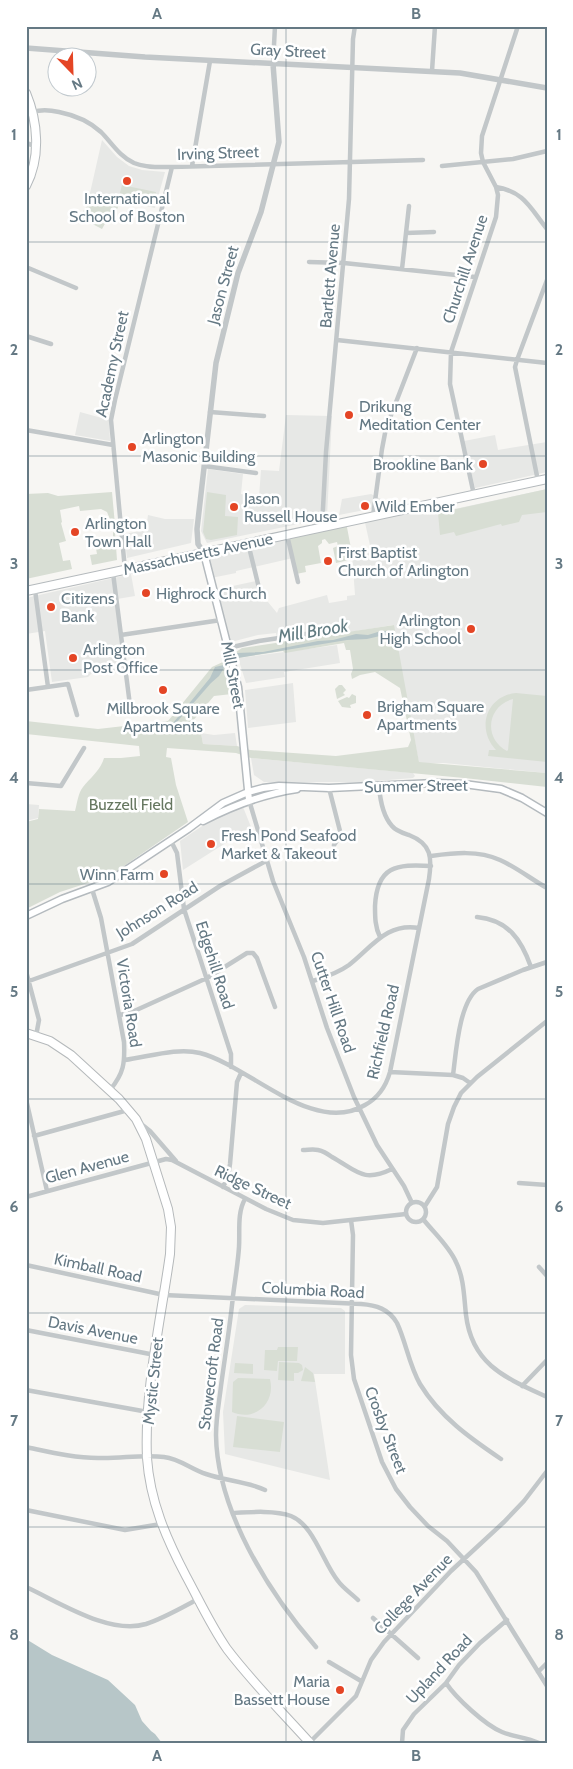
<svg xmlns="http://www.w3.org/2000/svg" width="573" height="1769" font-family="Cabin,sans-serif">
	<style>
		.built { fill: #e7e8e6 }
		.green { fill: #d8ded4; fill-rule: evenodd }
		.water { fill: #b7c6c8 }
		.lines { fill: none; stroke-linecap: round; stroke-linejoin: round }
		.secondary-casing { stroke: #b4babe; stroke-width: 9 }
		.primary-casing { stroke: #b5babd; stroke-width: 10 }
		.trunk-casing { stroke: #b5b9bb; stroke-width: 10 }
		.minor { stroke: #c2c7c9; stroke-width: 4.5 }
		.tertiary { stroke: #c2c7c9; stroke-width: 5.5 }
		.secondary { stroke: #fff; stroke-width: 6 }
		.primary { stroke: #fff; stroke-width: 8 }
		.trunk { stroke: #fff; stroke-width: 8 }
		.grid { fill: none; stroke: #657984; stroke-width: 1; stroke-opacity: 0.55 }
		.poi-dot { fill: #e44525; stroke: #fff; stroke-width: 2 }
		.labels { text-anchor: middle; dominant-baseline: central; stroke-width: 5; stroke-linejoin: round; paint-order: stroke }
		.street-label { font-size: 16px; fill: #657984; stroke: #fff }
		.poi-label { font-size: 16px; fill: #657984; stroke: #fff; text-anchor: start }
		.park-label { font-size: 16px; fill: #667760; stroke: #fff }
		.water-label { font-size: 18px; font-style: italic; fill: #617b81; stroke: #fff }
		.neatline { fill: none; stroke: #657984; stroke-width: 2 }
		.grid-label { font-size: 16px; text-anchor: middle; font-weight: bold; fill: #657984 }
	</style>
	<rect width="100%" height="100%" fill="#f7f6f3"/>
	<path class="built" d="M102,140l15,17 12,9 13,4 23,2 -10,36 -65,-15z
		M80,412l29,8 1,21 -35,-6z
		M286,415l46,1 -5,102 -120,25 -6,-12 7,-62 35,5 -2,20 18,3 2,-27 18,1z
		M495,435l3,15 49,-8v30l-72,16 -11,-47z
		M547,489v284l-103,-10h-25l-26,-138 -115,19 -2,-11 -18,2 -31,8 -13,-53 42,-9 5,21h7l9,11 2,-5 48,-13 2,8 18,-3v-4l8,-1 -3,-41 19,-4 -7,-32 61,-13 2,10z
		M371,494l10,5 4,7 -46,9 3,-16z
		M148,515l17,4h29l-3,24 -64,15 -3,-24 22,-4z
		M287,535l6,23 -57,13v2l-25,5 -7,-25z
		M131,574l4,22 -18,3 8,68 -34,7 -3,3 -36,5 -7,-51 -19,3v-36z
		M337,645l3,18 -56,9 1,5 -39,6 -8,-25z
		M293,683l3,39 -48,6 -3,-38z
		M201,733l13,2 21,-2 2,13 -34,-2z
		M251,758l162,15 2,3 -2,2 -50,4h-99l-10,-7z
		M26,804l13,1 -1,13 -12,3z
		M243,807l8,20 -68,43 -3,-29 31,-21z
		M245,1305l96,3 4,3v63h-31l16,106 -105,-26 -2,-42 16,-103z"/>
	<path class="green" d="M122,185l34,7 -3,15 -32,-7 -9,21 -5,-1 -5,9 -23,-12 8,-11 3,-13 28,7z
		M547,489v23l-25,3 -3,7 -17,4 -1,-2 -45,12 -2,-4 -14,3 -2,-22z
		M112,492l3,33 -3,-1 -5,-12 -6,-3 -21,2 -1,-5 -19,4 2,12 -1,1 5,18 -7,2 4,18 7,-1 2,9 -46,10v-85l22,-1 10,3z
		M207,492l19,3 -1,21 13,1 -1,18 -26,5 -5,-1 -3,-7z
		M346,522l7,37 -17,4 -3,-15 5,-2 -1,-4 -8,2 -4,-5 -3,1v3l-4,3 3,17 -16,3 1,6 -10,2 -9,-39z
		M113,532l2,1 2,27 -25,5 -2,-10 7,-1 -2,-11 3,-2v-2l15,-2z
		M394,625l25,137 128,11v14l-83,-9 -213,-20 -15,-5 -69,-5 -1,9 5,1 5,27 12,37 -70,48 -18,9 -40,13 -34,17v-87l12,-3 1,-10 36,2c2,-7 3,-18 8,-24 8,-10 17,-16 21,-29h17l19,-2 -1,-10 -113,-12v-13l72,8 70,-8 44,-54 13,-6 7,33 -18,2 -29,34 16,3 2,11 34,2 13,4 86,6 72,-9 3,-7 -11,-52 -25,-16 -15,3 -8,4 -1,-5 2,-5 -3,-19h-4l-2,-7 -59,10 -2,-2 -45,7 -2,-6 6,-4z
		M339,685h3l4,5 -3,3 2,2 -8,4 -2,-10z
		M516,693l31,3v66l-59,-6 1,-6h7c-20,-21 -10,-54 20,-57zM513,699l-5,51 -1,1c-24,-13 -20,-45 6,-52z
		M352,694l4,2v7l-6,2 1,3 -9,-1 -4,-6 9,-4 2,1z
		M278,1347h20l-1,14h-19l-1,10 -13,-1 1,-20h12z
		M279,1362l20,1 3,2 1,5 -5,3h-4v8l-16,-1z
		M235,1363l18,1v10l-19,-1z
		M305,1367l8,6 2,9 -14,-1z
		M238,1378l32,1c6,24 -15,43 -38,33l1,-30z
		M237,1416l47,6 -4,30 -47,-5z"/>
	<path class="water" d="M381,631h12v7l-13,-2 -13,3 -20,1 -109,18 -1,-5 26,-1 55,-11 15,-1 23,-6 12,1z
		M224,665v3l-5,8 -8,7 -42,48 -5,1 -2,-3 11,-6 37,-45 5,-11z
		M26,1639l26,16 56,25 27,25 7,16 9,10 4,3 7,9h-136z"/>
	<g class="lines">
		<g class="secondary-casing">
			<path id="secondary" d="M204,553l34,134 11,113
				M203,821c31,-16 60,-27 94,-32
				M26,916l36,-17 46,-17 80,-53 35,-26 25,-11 15,-4 16,-2 50,2 106,-5 29,1 37,5 21,9 25,15"/>
		</g>
		<g class="primary-casing">
			<path id="primary" d="M26,93c12,29 15,64 0,93
				M26,591l521,-112"/>
		</g>
		<g class="trunk-casing">
			<path id="trunk" d="M26,1033l24,8 21,14 48,44 17,20 10,20 22,70 3,18 -1,27c-9,65 -26,138 -23,204 3,43 19,80 39,118 13,24 25,50 41,73 25,33 55,63 83,94"/>
		</g>
		<path class="minor" d="M273,64l2,-38
			M432,71l3,-45
			M33,112c9,-3 17,-2 26,0 15,3 30,9 42,20 11,11 18,24 33,31 12,5 26,4 38,4l251,-7
			M26,143l9,3
			M192,166l18,-105
			M442,166l71,-7 34,-8
			M496,187c29,5 34,21 51,42
			M406,233l28,-1
			M309,262l35,1 131,14
			M26,267l50,21
			M402,269l7,-63
			M26,336l25,8
			M337,340l210,23
			M210,412l54,4
			M26,430l87,15
			M204,466l52,7
			M538,481l-23,-114 2,-7 30,-80
			M474,495l-24,-111 1,-32 45,-135 2,-22 -2,-8 -13,-25 -2,-9 1,-17 36,-110
			M373,516l9,-67 4,-21 31,-80
			M322,527l4,-75 23,-253 4,-160 2,-13
			M287,535l11,47
			M248,543l11,45
			M125,570l-14,-150 4,-20 57,-233
			M113,573l18,140
			M35,590l13,97
			M121,635l100,-15
			M228,648l31,-7 80,-12
			M26,690l42,-6 9,31
			M26,783l35,3 23,-38
			M329,788l11,43v5l-6,9
			M249,800l24,81 31,76 23,71 27,69 23,48 27,41 8,17
			M171,841l6,12 7,56 47,145v13
			M431,856c23,-3 47,-6 69,4 16,7 31,19 47,28
			M92,889l9,29 23,124c1,21 0,31 -14,48
			M477,917c31,3 44,22 54,50
			M380,937c-5,-10 -5,-20 -5,-31 2,-40 21,-42 56,-40
			M26,971l13,49 -3,16
			M29,981l103,-37 88,-58 46,-25
			M313,981c13,-4 25,-8 36,-16 22,-17 38,-43 70,-37
			M120,1015l12,-3 75,-34 40,-25h6l4,5 18,49
			M125,1060c23,-3 52,-13 75,-7 50,13 113,83 165,52 13,-7 21,-19 25,-33l39,-193c3,-21 3,-35 -20,-44 -6,-2 -13,-4 -17,-9 -9,-10 -12,-27 -13,-40
			M390,1072l63,3 10,3 7,5
			M453,1075c3,-22 6,-73 25,-86l45,-19 24,-8
			M26,1099l21,92
			M140,1123l10,8 26,30
			M34,1136l94,-26
			M303,1150c5,0 10,-1 15,0 5,1 10,4 14,7 25,14 31,26 60,12
			M519,1183l28,2
			M223,1187l5,-10 2,-13 7,-82 4,-9
			M26,1197l140,-38 6,1 94,49 27,11 30,3 83,-9
			M245,1199c-8,14 -5,32 -6,48 -1,16 -4,33 -6,49 -3,30 -8,60 -12,90 -2,17 -5,32 -5,49 1,75 52,157 100,212
			M406 1212a10 10 0 1 1 20 0a10 10 0 1 1-20 0Z
			M425,1206l12,-19 11,-63 6,-17 7,-14 16,-16 70,-56
			M423,1219c11,14 26,27 33,43 8,16 8,35 10,53 6,50 40,63 81,82
			M351,1220l2,15 -2,120 3,24 28,83 14,27 14,18 18,19 19,15 29,31 71,114
			M26,1265l138,30 197,9c15,1 28,5 36,19 9,19 12,42 23,61 20,33 50,54 81,75
			M539,1267l8,9
			M26,1330l129,25
			M522,1386l25,-26
			M26,1390l122,22
			M26,1447c24,5 48,11 72,11 22,1 44,-4 66,-1 16,2 27,12 42,17 20,7 40,7 59,16
			M26,1510l99,20 36,-6
			M233,1513c16,-1 43,-3 58,3 23,9 32,47 47,65 5,7 14,13 20,19
			M26,1587c33,15 83,48 120,37 18,-6 35,-16 52,-25
			M373,1618l45,40
			M329,1662l32,19
			M538,1672l9,-9
			M446,1683c10,15 39,42 56,49 12,5 24,5 37,11
			M310,1742l46,-46 15,-36 13,-18 67,-71 53,-49 20,-21 23,-30
			M402,1743l1,-13 11,-16 32,-31 13,-18 21,-22 27,-23"/>
		<path class="tertiary" d="M26,48l119,9 315,16 87,15
			M204,553l-6,-9 -1,-15 19,-166 22,-90 23,-61 18,-70 -6,-78"/>
		<use href="#secondary" class="secondary"/>
		<use href="#primary" class="primary"/>
		<use href="#trunk" class="trunk"/>
	</g>
	<path class="grid" d="M286,26v1717M26,242h521M26,456h521M26,670h521M26,884h521M26,1099h521M26,1313h521M26,1527h521"/>
	<g class="poi-dot">
		<circle cx="127" cy="181" r="5"/>
		<circle cx="349" cy="415" r="5"/>
		<circle cx="132" cy="447" r="5"/>
		<circle cx="483" cy="464" r="5"/>
		<circle cx="365" cy="506" r="5"/>
		<circle cx="234" cy="507" r="5"/>
		<circle cx="75" cy="532" r="5"/>
		<circle cx="328" cy="561" r="5"/>
		<circle cx="146" cy="593" r="5"/>
		<circle cx="51" cy="607" r="5"/>
		<circle cx="471" cy="629" r="5"/>
		<circle cx="73" cy="658" r="5"/>
		<circle cx="163" cy="690" r="5"/>
		<circle cx="367" cy="715" r="5"/>
		<circle cx="211" cy="844" r="5"/>
		<circle cx="164" cy="874" r="5"/>
		<circle cx="340" cy="1690" r="5"/>
	</g>
	<g class="labels">
		<g class="street-label">
			<text transform="translate(288 51) rotate(3)">Gray Street</text>
			<text transform="translate(218 153) rotate(-2)">Irving Street</text>
			<text transform="translate(465 269) rotate(-72)">Churchill Avenue</text>
			<text transform="translate(330 276) rotate(-85)">Bartlett Avenue</text>
			<text transform="translate(223 285) rotate(-75)">Jason Street</text>
			<text transform="translate(112 364) rotate(-78)">Academy Street</text>
			<text transform="translate(198 554) rotate(-12)">Massachusetts Avenue</text>
			<text transform="translate(233 675) rotate(79)">Mill Street</text>
			<text transform="translate(416 786) rotate(-1)">Summer Street</text>
			<text transform="translate(157 910) rotate(-32)">Johnson Road</text>
			<text transform="translate(215 965) rotate(72)">Edgehill Road</text>
			<text transform="translate(333 1002) rotate(71)">Cutter Hill Road</text>
			<text transform="translate(129 1003) rotate(81)">Victoria Road</text>
			<text transform="translate(383 1032) rotate(-77)">Richfield Road</text>
			<text transform="translate(87 1167) rotate(-15)">Glen Avenue</text>
			<text transform="translate(253 1187) rotate(25)">Ridge Street</text>
			<text transform="translate(98 1268) rotate(12)">Kimball Road</text>
			<text transform="translate(313 1290) rotate(3)">Columbia Road</text>
			<text transform="translate(93 1330) rotate(11)">Davis Avenue</text>
			<text transform="translate(211 1374) rotate(-83)">Stowecroft Road</text>
			<text transform="translate(153 1381) rotate(-84)">Mystic Street</text>
			<text transform="translate(386 1430) rotate(69)">Crosby Street</text>
			<text transform="translate(413 1594) rotate(-46)">College Avenue</text>
			<text transform="translate(439 1669) rotate(-47)">Upland Road</text>
		</g>
		<g class="poi-label">
			<text x="127" y="198" text-anchor="middle">International<tspan x="127" dy="18">School of Boston</tspan></text>
			<text x="359" y="406">Drikung<tspan x="359" dy="18">Meditation Center</tspan></text>
			<text x="142" y="438">Arlington<tspan x="142" dy="18">Masonic Building</tspan></text>
			<text x="473" y="464" text-anchor="end">Brookline Bank</text>
			<text x="244" y="498">Jason<tspan x="244" dy="18">Russell House</tspan></text>
			<text x="375" y="506">Wild Ember</text>
			<text x="85" y="523">Arlington<tspan x="85" dy="18">Town Hall</tspan></text>
			<text x="338" y="552">First Baptist<tspan x="338" dy="18">Church of Arlington</tspan></text>
			<text x="156" y="593">Highrock Church</text>
			<text x="61" y="598">Citizens<tspan x="61" dy="18">Bank</tspan></text>
			<text x="461" y="620" text-anchor="end">Arlington<tspan x="461" dy="18">High School</tspan></text>
			<text x="83" y="649">Arlington<tspan x="83" dy="18">Post Office</tspan></text>
			<text x="377" y="706">Brigham Square<tspan x="377" dy="18">Apartments</tspan></text>
			<text x="163" y="708" text-anchor="middle">Millbrook Square<tspan x="163" dy="18">Apartments</tspan></text>
			<text x="221" y="835">Fresh Pond Seafood<tspan x="221" dy="18">Market &amp; Takeout</tspan></text>
			<text x="154" y="874" text-anchor="end">Winn Farm</text>
			<text x="330" y="1681" text-anchor="end">Maria<tspan x="330" dy="18">Bassett House</tspan></text>
		</g>
		<g class="park-label">
			<text x="131" y="804">Buzzell Field</text>
		</g>
		<g class="water-label">
			<text transform="translate(313 631) rotate(-9)">Mill Brook</text>
		</g>
	</g>
	<rect width="573" height="1769" fill="none" stroke="#ffffff" stroke-width="55"/>
	<g transform="translate(72 72) rotate(157)"><circle r="24" fill="#ffffff" stroke="#c1c9ce"/>
	<path d="M0-4L9 19L0 12L-9 19Z" fill="#e44525"/>
	<text y="-8" font-size="14" font-weight="bold" text-anchor="middle" fill="#657984">N</text>
	</g>
	<rect x="28" y="28" width="518" height="1714" class="neatline"/>
	<g class="grid-label">
		<text x="157" y="19">A</text>
		<text x="416" y="19">B</text>
		<text x="14" y="140">1</text>
		<text x="559" y="140">1</text>
		<text x="14" y="355">2</text>
		<text x="559" y="355">2</text>
		<text x="14" y="569">3</text>
		<text x="559" y="569">3</text>
		<text x="14" y="783">4</text>
		<text x="559" y="783">4</text>
		<text x="14" y="997">5</text>
		<text x="559" y="997">5</text>
		<text x="14" y="1212">6</text>
		<text x="559" y="1212">6</text>
		<text x="14" y="1426">7</text>
		<text x="559" y="1426">7</text>
		<text x="14" y="1640">8</text>
		<text x="559" y="1640">8</text>
		<text x="157" y="1761">A</text>
		<text x="416" y="1761">B</text>
	</g>
</svg>
